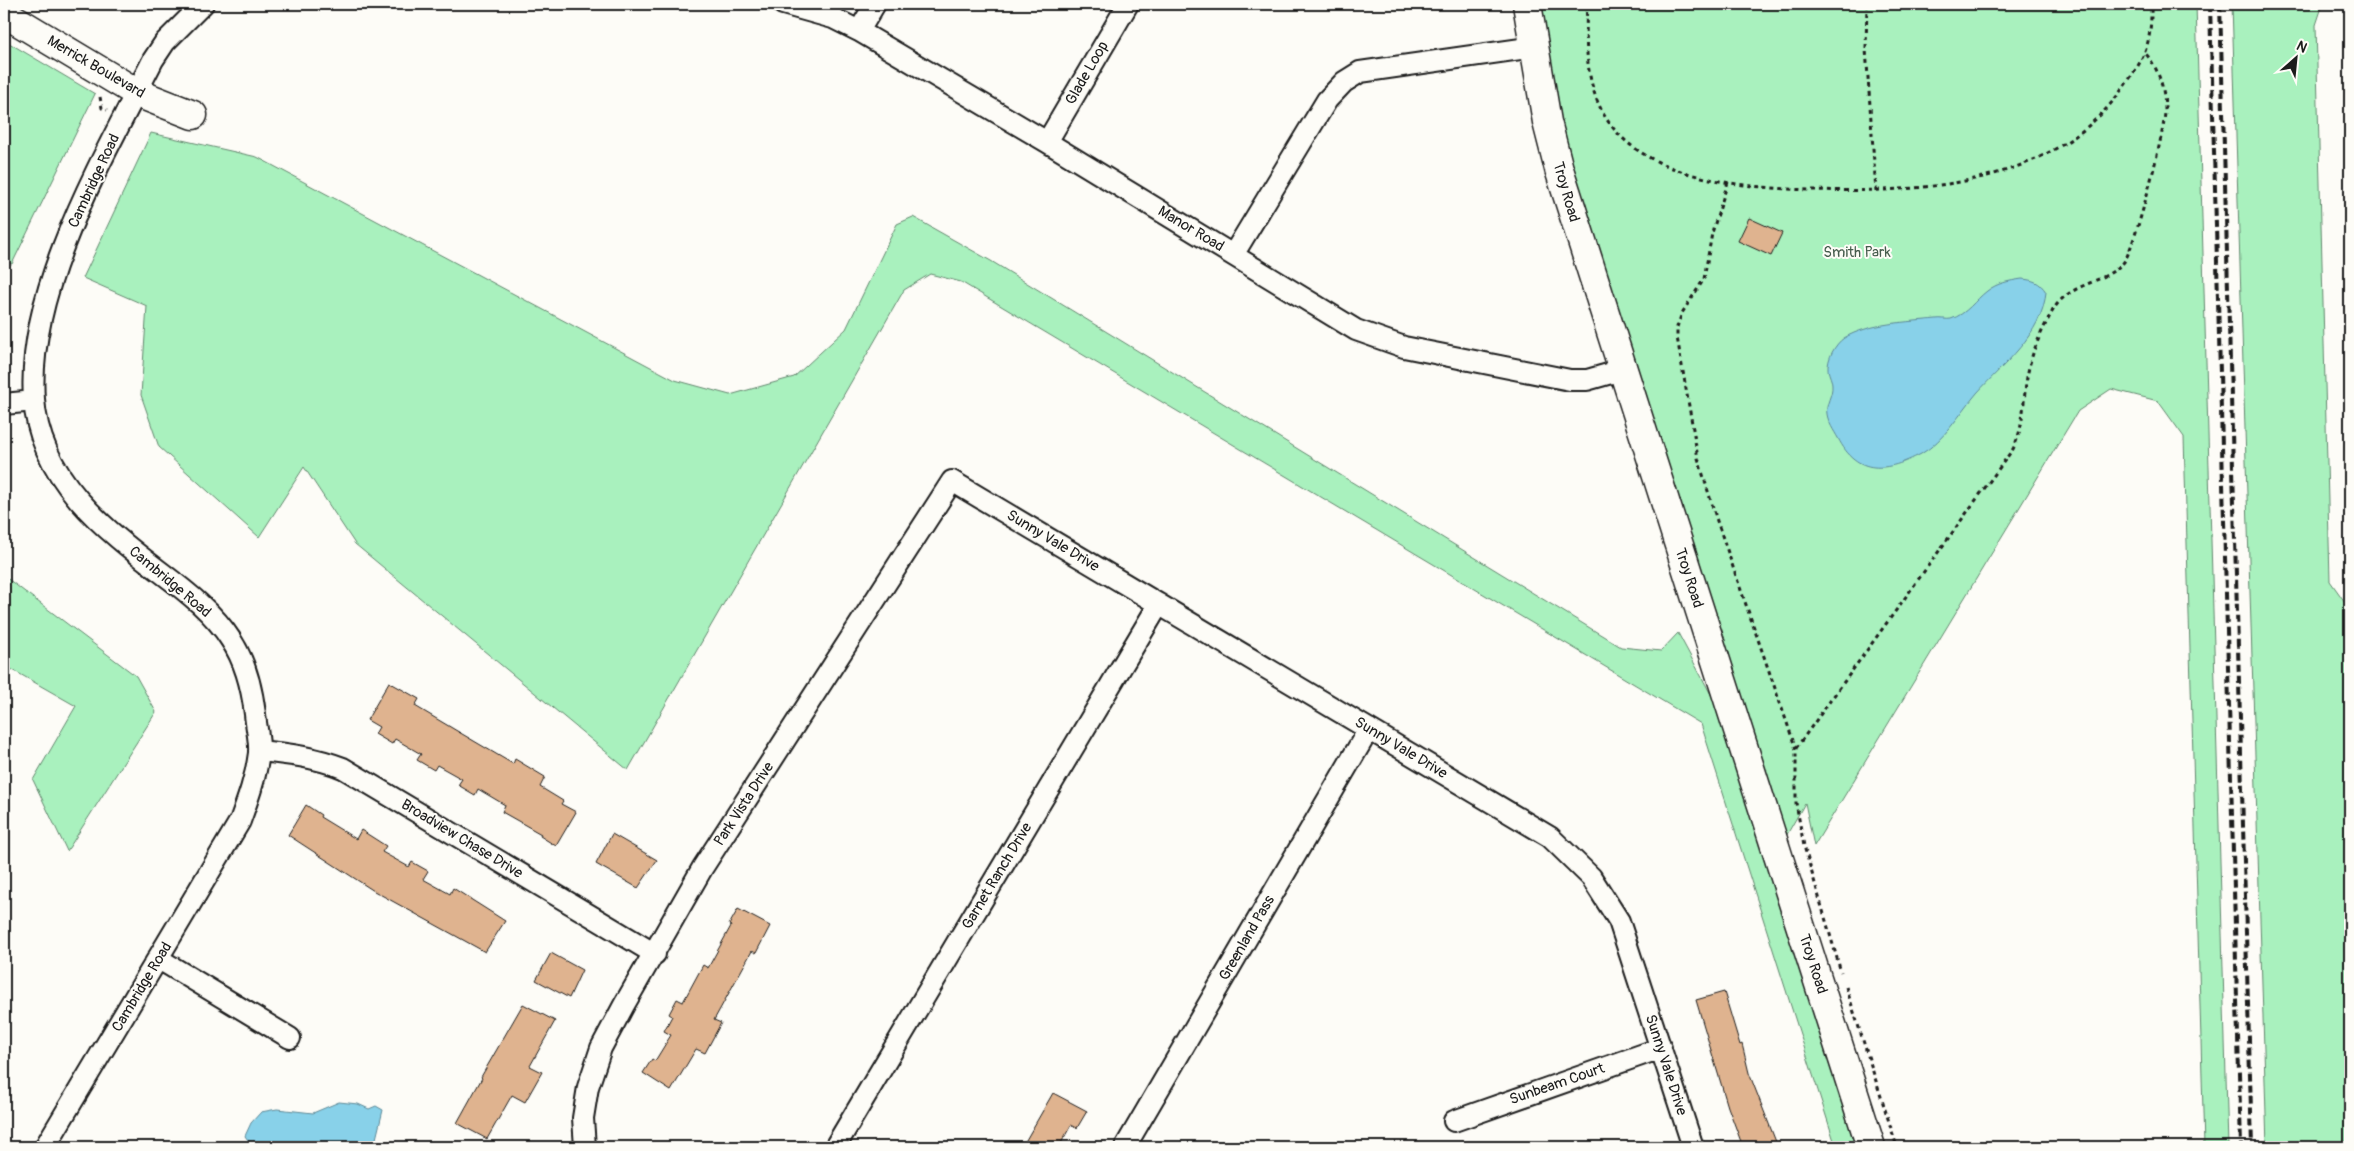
<svg xmlns="http://www.w3.org/2000/svg" width="2354" height="1151" font-family="Pangolin,sans-serif">
	<style>
		.green { fill: #a9f1be; stroke: #62866d }
		.water { fill: #88d1e9; stroke: #5d8997 }
		.building { fill: #dfb38f; stroke: #1c1c1c }
		.lines { fill: none; stroke-linecap: round; stroke-linejoin: round }
		.street-casing { stroke: #1c1c1c; stroke-width: 24 }
		.secondary-casing { stroke: #1c1c1c; stroke-width: 31 }
		.path { stroke: #1c1c1c; stroke-width: 3; stroke-dasharray: 4 4; stroke-linecap: butt }
		.street { stroke: #fdfcf7; stroke-width: 20 }
		.secondary { stroke: #fdfcf7; stroke-width: 28 }
		.rail { stroke: #1c1c1c; stroke-width: 4; stroke-dasharray: 8 4; stroke-linecap: butt }
		.labels { text-anchor: middle; dominant-baseline: central; stroke-width: 4; stroke-linejoin: round; paint-order: stroke }
		.street-label { font-size: 15px; fill: #1c1c1c; stroke: #fdfcf7 }
		.park-label { font-size: 15px; fill: #465c4d; stroke: #fdfcf7 }
	</style>
	<rect width="100%" height="100%" fill="#fdfcf7"/>
	<filter id="ink" filterUnits="userSpaceOnUse"><feTurbulence type="fractalNoise" baseFrequency=".02" numOctaves="2"/><feDisplacementMap in="SourceGraphic" scale="10" xChannelSelector="R" yChannelSelector="G"/><feConvolveMatrix kernelMatrix="1 2 1 2 8 2 1 2 1" color-interpolation-filters="sRGB"/></filter>
	<g filter="url(#ink)">
		<path class="green" d="M1535,4h661l32,1143h-24l-20,-710 -26,-36 -47,-12 -33,22 -264,435 -9,-43 -20,35 -237,-737z
			M2232,4h91l-7,21 14,556 20,28v538h-83z
			M4,40l91,54 -83,170 -8,-2z
			M151,133l106,24 418,223 55,15 64,-18 52,-48 51,-105 16,-7 78,44 630,386 40,4 17,-18 44,82 137,432h-23l-135,-423 -740,-442 -31,-8 -26,16 -276,480 -273,-226 -51,-77 -45,70 -100,-90 -18,-52 6,-89 -64,-28z
			M4,576l132,100 20,36 -89,139 -34,-71 43,-74 -72,-41z"/>
		<path class="water" d="M2022,279c11,1 18,3 24,13 -4,43 -42,71 -69,101 -17,20 -33,48 -56,61 -34,18 -64,22 -83,-16 -4,-7 -10,-16 -11,-24 -2,-10 6,-19 5,-29 0,-5 -3,-10 -4,-15 -1,-11 7,-26 16,-32 25,-15 64,-16 92,-19 5,-1 11,1 15,0 16,-5 24,-19 36,-28 10,-8 22,-10 35,-12z
			M339,1102l19,2 11,5 7,-3 7,4 -9,37h-121l-8,-11 6,-13 10,-11 16,-3 36,4z"/>
		<path class="building" d="M1749,218l33,15 -11,23 -33,-15z
			M389,682l30,17 -4,7 42,25 56,33 2,-5 30,18 -5,10 23,14 -2,3 15,8 -20,34 -16,-10 1,-2 -39,-22 3,-7 -27,-16 -3,6 -17,-10 4,-6 -25,-14 -3,5 -17,-10 4,-6 -26,-15 -3,5 -17,-10 4,-7 -12,-7z
			M306,805l15,10 -1,2 36,22 5,-9 25,16 -4,6 27,15 3,-5 16,9 -5,8 27,15 3,-6 52,33 -20,31 -111,-61 -86,-56z
			M612,834l45,26 -19,28 -42,-24z
			M738,909l32,17 -14,27 -4,-2 -38,69 7,3 -16,30 -9,-4 -25,42 -28,-18 9,-14 3,2 16,-26 -7,-4 8,-15 -3,-2 8,-15 6,3 20,-37 5,3 23,-42 -2,-1z
			M551,953l31,17 -13,28 -33,-18z
			M1724,992l16,53 2,-1 7,29 29,74h-35l-15,-40 -32,-107z
			M523,1004l32,17 -25,45 12,6 -17,30 -13,-7 -25,44 -30,-16 25,-45 -1,-1z
			M1053,1093l34,18 -10,17 -6,-3 -12,22h-37z"/>
		<g class="lines">
			<g class="street-casing">
				<path id="street" d="M783,4l50,14 26,13 188,111 309,188 48,17 166,33h17l35,-10
					M859,31l16,-27
					M1047,142l81,-138
					M1233,255l94,-155 17,-18 16,-10 174,-25
					M4,404l30,-3
					M259,751c30,3 56,6 84,17l312,186
					M159,959l131,79
					M1454,1121l207,-73
					M45,1147l195,-326c8,-22 16,-44 19,-68 1,-12 -3,-26 -4,-39 -3,-25 -10,-53 -24,-74 -17,-27 -44,-48 -69,-67 -58,-44 -123,-95 -128,-174 -8,-111 70,-242 119,-339l12,-18 38,-38
					M585,1147l-2,-29 5,-31 13,-39 23,-43 79,-138 249,-386 598,356 41,40 28,44 74,226
					M835,1147l324,-543
					M1125,1147l244,-418"/>
			</g>
			<g class="secondary-casing">
				<path id="secondary" d="M1527,4l20,118 12,47 312,978
					M4,13l133,80 56,22"/>
			</g>
			<path class="path" d="M1587,4c-2,40 -2,86 23,120 41,56 138,64 202,66 106,3 234,-3 305,-94 26,-35 35,-48 34,-92
				M1867,4l-1,45 10,142
				M100,97l2,11 5,2
				M1728,182l-16,51 -8,46 -22,34 -5,14v10l21,121 19,63 79,228v54l8,43 37,126
				M1796,748l217,-299c13,-27 9,-49 15,-77 4,-21 14,-42 24,-60 15,-29 50,-27 71,-49 11,-11 43,-135 42,-153 0,-20 -6,-41 -19,-56
				M1846,987l51,160"/>
			<use href="#street" class="street"/>
			<use href="#secondary" class="secondary"/>
			<path class="rail" d="M2210,4l31,1143
				M2220,4l32,1143"/>
		</g>
	</g>
	<g class="labels">
		<g class="street-label">
			<text transform="translate(96 67) rotate(30)">Merrick Boulevard</text>
			<text transform="translate(1087 73) rotate(-60)">Glade Loop</text>
			<text transform="translate(94 181) rotate(-65)">Cambridge Road</text>
			<text transform="translate(1566 192) rotate(74)">Troy Road</text>
			<text transform="translate(1191 229) rotate(31)">Manor Road</text>
			<text transform="translate(1053 541) rotate(31)">Sunny Vale Drive</text>
			<text transform="translate(1689 578) rotate(72)">Troy Road</text>
			<text transform="translate(170 582) rotate(40)">Cambridge Road</text>
			<text transform="translate(1401 748) rotate(31)">Sunny Vale Drive</text>
			<text transform="translate(744 804) rotate(-57)">Park Vista Drive</text>
			<text transform="translate(462 839) rotate(31)">Broadview Chase Drive</text>
			<text transform="translate(997 876) rotate(-59)">Garnet Ranch Drive</text>
			<text transform="translate(1247 938) rotate(-60)">Greenland Pass</text>
			<text transform="translate(1813 964) rotate(72)">Troy Road</text>
			<text transform="translate(142 987) rotate(-59)">Cambridge Road</text>
			<text transform="translate(1666 1065) rotate(72)">Sunny Vale Drive</text>
			<text transform="translate(1557 1084) rotate(-19)">Sunbeam Court</text>
		</g>
		<g class="park-label">
			<text x="1857" y="252">Smith Park</text>
		</g>
	</g>
	<rect width="2354" height="1151" fill="none" stroke="#fdfcf7" stroke-width="20"/>
	<rect x="10" y="10" width="2334" height="1131" fill="none" stroke="#1c1c1c" stroke-width="2" filter="url(#ink)"/>
	<g transform="translate(2296 58) rotate(27)" stroke="#fdfcf7" stroke-width="4" paint-order="stroke">
	<path d="M0-4L9 19L0 12L-9 19Z" fill="#1c1c1c"/>
	<text y="-8" font-size="14" font-weight="bold" text-anchor="middle" fill="#1c1c1c">N</text>
	</g>
</svg>
